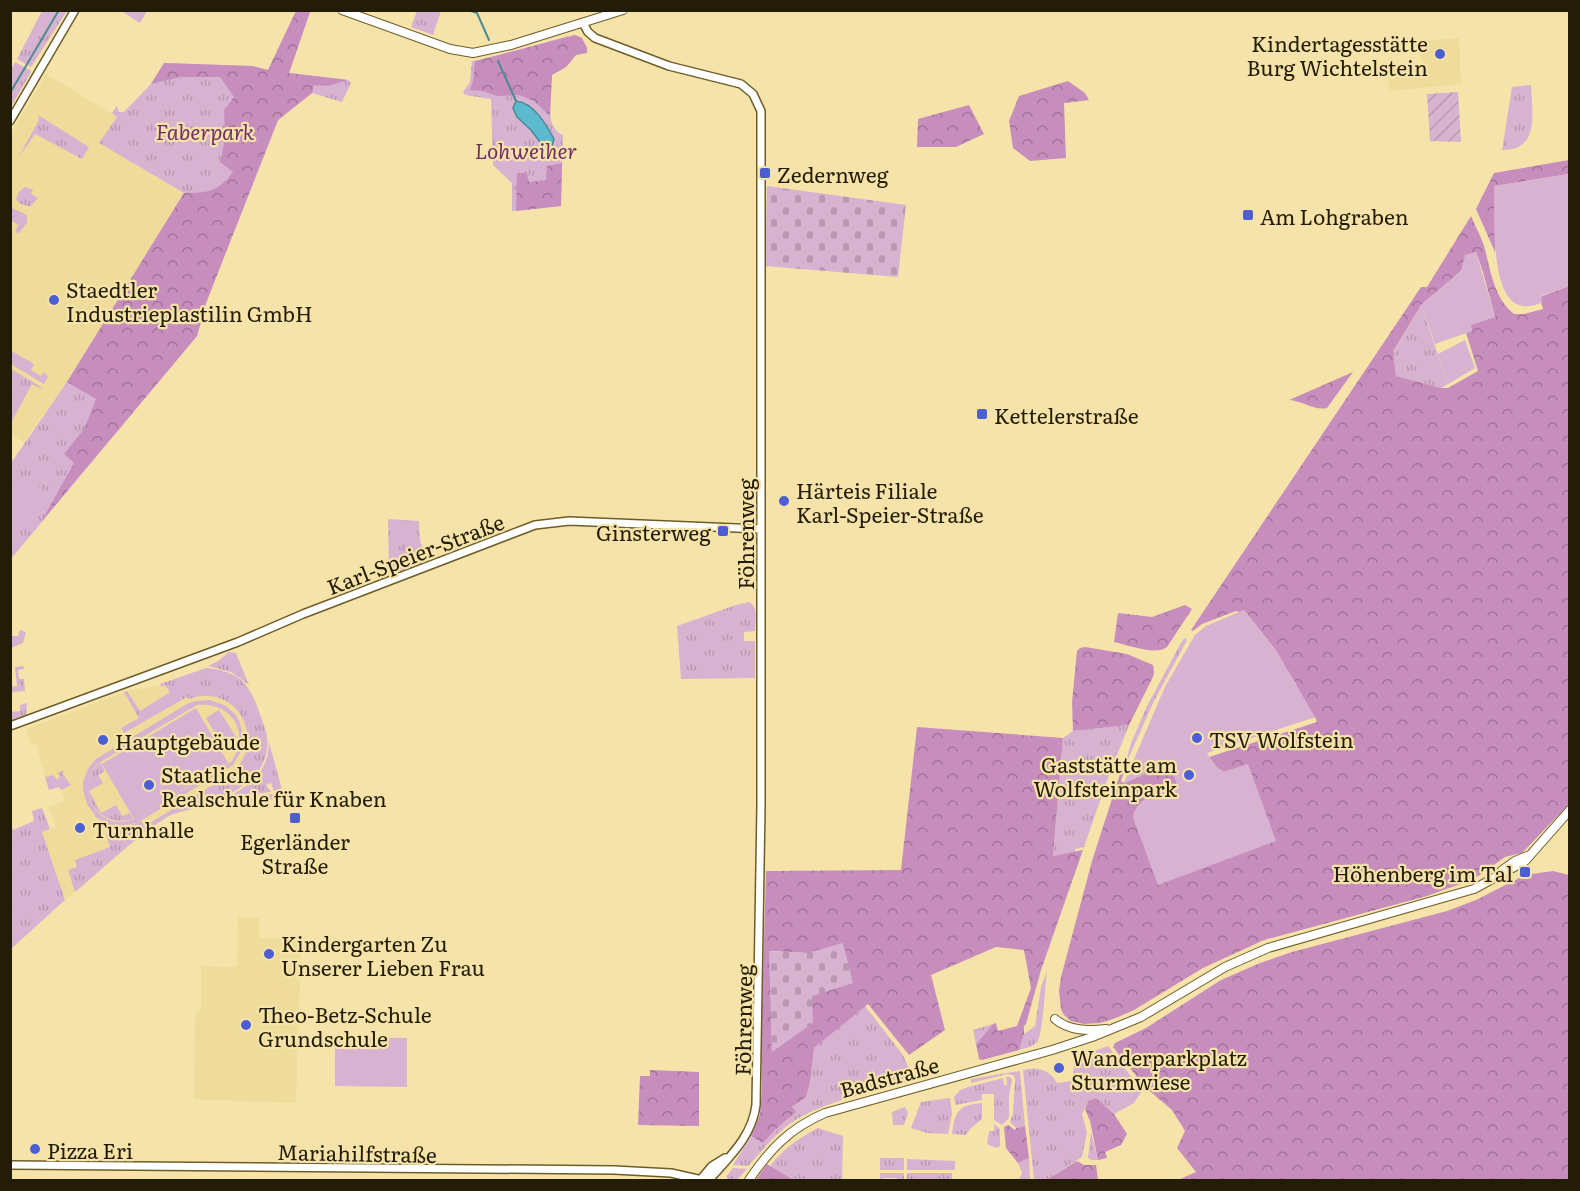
<svg xmlns="http://www.w3.org/2000/svg" width="1580" height="1191" font-family="Literata,serif">
	<style>
		.built { fill: #efdb9a }
		.grass { fill: url(#grass-tufts) }
		.forest { fill: url(#forest-crowns); fill-rule: evenodd }
		.cemetery { fill: url(#cemetery-stones) }
		.garden { fill: url(#garden-furrows) }
		.pitch { fill: #d8b2d1; fill-rule: evenodd }
		.water { fill: #5cbace; stroke: #4b8b92; stroke-width: 1.5 }
		.lines { fill: none; stroke-linecap: round; stroke-linejoin: round }
		.stream { stroke: #4b8b92; stroke-width: 2 }
		.tertiary-casing { stroke: #6d5d27; stroke-width: 10 }
		.secondary-casing { stroke: #6d5d27; stroke-width: 10 }
		.tertiary { stroke: #fff; stroke-width: 7 }
		.secondary { stroke: #fff; stroke-width: 8 }
		.poi-dot { fill: #4d5dd3; stroke: #f5e3aa; stroke-width: 2 }
		.labels { text-anchor: middle; dominant-baseline: central; stroke-width: 4.5; stroke-linejoin: round; paint-order: stroke }
		.poi-label { font-size: 21px; fill: #231c06; stroke: #f5e3aa; text-anchor: start }
		.park-label { font-size: 21px; font-style: italic; fill: #722d69; stroke: #f5e3aa }
		.street-label { font-size: 21px; fill: #231c06; stroke: #f5e3aa }
	</style>
	<defs>
		<pattern id="grass-tufts" width="24" height="20" patternUnits="userSpaceOnUse" patternTransform="scale(1.5)"><rect width="24" height="20" fill="#d8b2d1"/><path d="M3 7l-1-3M5 7V3M7 7l1-3M15 17l-1-3M17 17v-4M19 17l1-3" fill="none" stroke="#b998b2"/></pattern>
		<pattern id="forest-crowns" width="20" height="18" patternUnits="userSpaceOnUse" patternTransform="scale(1.5)"><rect width="20" height="18" fill="#c78ebd"/><path d="M2 6a3 3 0 1 1 6 0M12 15a3 3 0 1 1 6 0" fill="none" stroke="#a17398"/></pattern>
		<pattern id="cemetery-stones" width="16" height="16" patternUnits="userSpaceOnUse" patternTransform="scale(1.5)"><rect width="16" height="16" fill="#d8b2d1"/><path d="M2 7V4a2 2 0 0 1 4 0v3zM10 15v-3a2 2 0 0 1 4 0v3z" fill="#b998b2"/></pattern>
		<pattern id="garden-furrows" width="10" height="10" patternUnits="userSpaceOnUse" patternTransform="scale(1.5)"><rect width="10" height="10" fill="#d8b2d1"/><path d="M-1 1l2-2M0 10L10 0M9 11l2-2" fill="none" stroke="#b998b2"/></pattern>
	</defs>
	<rect width="100%" height="100%" fill="#f5e3aa"/>
	<path class="built" d="M1459,38l2,46 -72,7 -1,-22 34,-3 -3,-25z
		M46,74l71,43 -17,26 84,50 -117,189 -43,60 -13,-8v-300z
		M225,674l39,79 -115,76 -84,71 -23,-68 14,-5 -8,-21 18,-5 -12,-26 -9,2 -9,-33 -5,1 -5,-16 101,-38z
		M238,917l21,1v20l39,1 3,6 -5,158 -102,-4 1,-84 6,-6v-43l36,1z"/>
	<path class="grass" d="M120,10h27v1l-7,12z
		M42,11h25l-36,56 -14,-8z
		M296,11l14,1 -21,61 59,7 3,3 -9,19 -30,-9 -34,27 -72,183 -9,33 -186,223v-96l56,-81 117,-189 -85,-50 18,-26 -5,-4 5,-7 2,6h5l27,-28 13,-21 88,3 16,4z
		M417,11h24l-8,24 -22,-8z
		M568,36l4,24 -6,7 -14,8c-1,17 -9,52 11,60l-2,71 -49,5v-28l-19,-18 -2,-66 -26,-4 -2,-3 7,-10 2,-21 15,-2z
		M15,62l15,8 1,2 -20,35v-37z
		M1531,85c1,27 9,66 -29,65l10,-63z
		M38,115l51,32 -7,12 -47,-25 -17,24 21,-38z
		M25,187l8,3 -2,4 7,4 -8,9 -11,-4 -3,-4 3,-7z
		M10,207l17,8v8l-8,10 -4,-1 3,-7 -7,-5z
		M1421,305l27,79 -7,4 -45,-12 -3,-23z
		M10,350l24,14 -3,6 10,6 3,-4 4,5 -4,7 -33,-20z
		M11,369l27,16 5,5 -11,-6 -21,39z
		M388,519l31,2 1,19 7,21 -26,10h-10l-2,-5z
		M749,602c10,5 6,19 6,29l-11,1v9h11v37l-74,1 -4,-53 59,-21z
		M20,630l6,2 -3,11 -12,5v-12h7z
		M1187,637l-1,5 -32,59 -25,56 -2,1 4,-15 16,-37 35,-65z
		M229,652l7,1 13,32 -18,-13 -23,-6 10,-5z
		M23,666l1,3 -6,1 1,9h5l1,12 -14,1v-5l6,-1 -2,-19z
		M206,668c28,3 41,11 51,38 3,10 8,20 10,30 5,35 -26,53 -53,66 -14,8 -33,7 -47,15 -33,21 -62,50 -92,75l-7,-22 9,-3 -2,-7 35,-13 -4,-13 2,-1 -3,-11c13,5 24,5 36,-1l4,5c21,-13 42,-26 63,-38 9,-5 20,-10 27,-18 18,-19 17,-47 -3,-65 -12,-10 -29,-12 -43,-6l-2,-2 -63,36 -3,-5 18,-10 -15,-26 3,-1 13,20 30,-19 -5,-7 -3,2 -2,-3z
		M27,703l-1,12 -15,6v-9l9,-1v-6z
		M1129,725l-21,53 -24,69 -9,2v3l-22,4 10,-118 10,-7z
		M269,742l13,48 -8,1 -3,-8 -5,2 5,7 -42,5c24,-15 39,-25 40,-55z
		M100,762l5,9 -7,4 5,8 -14,8 12,22 15,-8 6,11 8,-3 3,6c-36,11 -61,-30 -33,-57z
		M1131,766l22,5 -29,12z
		M65,770l-3,3 9,12 -10,5 -2,-3 -10,3 -4,-13 9,-2 2,4 4,-1 -2,-5z
		M273,794l5,1 1,3 -10,2 -1,-4 -8,1 1,4 -45,5 7,-6z
		M42,808l8,21 -8,3 23,68 -54,49v-125l2,6 21,-9 -2,-10z
		M1047,971c-2,14 -4,65 -10,71 -4,5 -12,6 -18,8l5,-16 11,-8 6,-39z
		M865,1006l38,49 11,25c-39,12 -89,20 -123,43 -16,11 -29,28 -43,43l-15,-1 18,-29 12,7 13,-14 19,-16 -3,-6 14,-10 4,-14 4,-35z
		M993,1024l-17,20 -3,-14z
		M1108,1046l34,45 -8,12 -20,11 -18,-16 -8,3 -6,13 5,19 -5,24 -36,23h-12l-11,-110c15,-3 26,-1 34,13l16,-2 1,-23z
		M1020,1071l5,55 -9,2 -6,-6 3,-9 2,-34 -2,-4 -6,-1 -36,9v-4z
		M1006,1077h4l2,3 -3,15v23l-7,7 -8,-5v-26h-12v6l-27,5 -1,-8 6,-7 8,-3 35,-9 1,7h3z
		M950,1098l2,16 -4,20 -21,-1 -16,-5 10,-26z
		M982,1103v16l-11,9 -5,7 -14,-1c3,-23 6,-29 30,-31z
		M905,1107l3,6 -4,12h-11l-1,-13z
		M994,1124l6,5v17l-3,2 -10,-4 2,-13h5z
		M818,1128l25,8 -1,44h-48l-24,-14c14,-18 29,-28 48,-38z
		M1091,1132l7,28h-7l-3,-2z
		M880,1158h24v12h-24z
		M1029,1158l1,22h-11l3,-7 -4,-10z
		M907,1159l48,2v9h-48z
		M732,1169l1,-1 14,1 -10,11h-9l-1,-4z
		M880,1173h24v7h-7v-2h-14l-1,2h-2z
		M907,1173h45v7h-45z"/>
	<path class="forest" d="M296,11l14,1 -21,61 59,7 -20,6 -14,-1 -2,8 -34,27 -72,183 -9,33 -156,186 33,-59 -10,-9 20,-25 12,-30 -29,-17 117,-189c23,0 34,-1 49,-21l-13,-10 5,-23 -1,-29 10,-13 -14,-20h-40l-29,7 13,-21 88,3 16,4z
		M575,35l7,3 5,10v5l-11,2 -10,12 -14,8 -2,41 -16,-15 -15,-6 -22,1 -15,-5 -12,-1 3,-9 2,-20z
		M1068,81l17,12 4,7 -25,3 2,55 -36,3 -17,-13 -4,-27 10,-25z
		M969,105l15,29 -28,13h-39l1,-28z
		M1569,160v20v-6l-74,12v66l-19,-43 18,-36z
		M562,163l-1,43 -45,5 1,-38h10l2,9 17,-2 1,-14z
		M1471,216c4,10 10,20 13,30 7,24 9,51 30,68h10l19,-5 -3,-12 29,-11v518l-47,49 -17,4 -31,22 -47,17 -163,44 -61,28 -69,42 -18,8 -16,5 -16,1 -13,-3 -7,-6 -3,-6 -2,-18 2,-14 31,-116 29,-90 4,-2 -4,12 3,2 29,-12 19,-2 5,15 -36,18 107,-38 -24,8 -7,-4 -8,-11 108,-35 -2,-5 -13,4 -6,-37 -22,-36 -30,-38 -5,2 -3,-1 -34,13 -9,7 -2,-1 230,-343h6zM1476,252l7,20 12,45 -25,8 2,5 -6,3 12,38 -30,17h-7l-45,-12 -3,-24 28,-47 40,-34z
		M1353,372l-26,36c-12,3 -25,-7 -38,-8z
		M1185,605l7,4 -25,38c-10,9 -39,-2 -53,-5l4,-29 34,4z
		M1085,647l42,7 26,11 1,7 -1,5 -24,48 -56,6 -1,-29 5,-51 3,-3z
		M917,727l146,11 -10,118 30,-6 -42,120 -15,54 -2,2v8l-5,16 -37,10 -3,-1 -3,-15 17,-20 3,-1 2,8 19,-5 14,-38 -7,-38 -28,-3 -65,28 14,55 -36,25 -41,-51 -54,44 -4,35 -4,14 -14,10 4,5 -20,17 -13,14 -12,-7 9,-22 2,-26 -1,-46 5,-171 135,-1zM770,951l37,2 -35,98z
		M1553,871l16,4v305h-391l18,-8 -19,-24 8,-17 -13,-21 -26,-22 -33,-41 2,-4 31,-15 75,-48 39,-17 32,-11 155,-41 29,-11 49,-25z
		M650,1070l49,2v54l-61,-1 2,-49h10z
		M1096,1098l18,16 13,20 -6,11 -16,7 2,6 -9,2 -8,-39 -5,-12 3,-8z
		M1008,1125l7,5 1,-2 9,-2 4,32 -11,5 -12,-15 -2,-21z
		M1077,1161l7,4h12l2,15h-52z
		M767,1164l3,2 24,14h-38z"/>
	<path class="cemetery" d="M767,186l139,19 -8,72 -133,-11z
		M843,943l10,40 -41,13 1,27 -41,29 -3,-101 38,2z"/>
	<path class="garden" d="M1458,92l3,50 -31,-1 -3,-47z"/>
	<path class="pitch" d="M1569,174v112l-28,10 1,7c-8,2 -15,5 -23,2 -30,-10 -24,-93 -25,-119z
		M1476,252l19,65 -24,8 1,6 -37,13 -14,-39 40,-34 4,-16z
		M1465,340l10,28 -27,16 -10,-30z
		M32,480l14,13 -32,33 -3,-3v-21z
		M1244,610l33,42 38,65 -108,36 7,12 10,7 24,-8 28,77 -118,44 -25,-67c1,-19 29,-28 44,-34l-5,-15 -19,2 -22,-5 34,-79 30,-52 11,-9z
		M210,700l16,6 10,9 4,8 3,12v13l-10,17 -96,58 -18,3 -11,-2 -11,-6 -10,-14 -4,-14v-9l6,-14 7,-8 91,-55 8,-3zM197,705c34,-4 55,28 34,57l-94,55 91,-54 -32,-55 -94,56 32,55c-35,14 -60,-27 -37,-55z
		M219,710l17,27 -14,8 -16,-27z
		M335,1037l72,1v49l-72,-1z"/>
	<path class="water" d="M516,101c18,2 30,23 38,38l-2,7h-9l-12,-16 -14,-13 -4,-9z"/>
	<g class="lines">
		<path class="stream" d="M468,10l9,3 12,27
			M498,61l18,40
			M10,93l49,-83"/>
		<g class="tertiary-casing">
			<path id="tertiary" d="M583,23l5,9 7,6 74,28 72,18 12,10 8,17v695l-5,299c-4,32 -27,52 -47,75
				M10,121l65,-111
				M10,726l228,-84 65,-28 232,-89 34,-4 191,8
				M10,1165l604,5 57,3 31,7
				M700,1180l12,-14 13,-8"/>
		</g>
		<g class="secondary-casing">
			<path id="secondary" d="M342,10l108,39 23,4 38,-8 112,-35
				M1501,871l14,-10 12,-5
				M1055,1019c14,12 33,12 51,10
				M749,1180c21,-31 41,-52 76,-67l227,-63 40,-13 49,-20 84,-50 43,-19 206,-59 51,-28 45,-51"/>
		</g>
		<use href="#tertiary" class="tertiary"/>
		<use href="#secondary" class="secondary"/>
	</g>
	<g class="poi-dot">
		<circle cx="1440" cy="54" r="6"/>
		<rect x="759" y="167" width="12" height="12" rx="3"/>
		<rect x="1242" y="209" width="12" height="12" rx="3"/>
		<circle cx="54" cy="300" r="6"/>
		<rect x="976" y="408" width="12" height="12" rx="3"/>
		<circle cx="784" cy="501" r="6"/>
		<rect x="717" y="525" width="12" height="12" rx="3"/>
		<circle cx="1197" cy="738" r="6"/>
		<circle cx="103" cy="740" r="6"/>
		<circle cx="1189" cy="775" r="6"/>
		<circle cx="149" cy="785" r="6"/>
		<rect x="289" y="812" width="12" height="12" rx="3"/>
		<circle cx="80" cy="828" r="6"/>
		<rect x="1519" y="866" width="12" height="12" rx="3"/>
		<circle cx="269" cy="954" r="6"/>
		<circle cx="246" cy="1025" r="6"/>
		<circle cx="1059" cy="1068" r="6"/>
		<circle cx="35" cy="1149" r="6"/>
	</g>
	<g class="labels">
		<g class="poi-label">
			<text x="1428" y="42" text-anchor="end">Kindertagesstätte<tspan x="1428" dy="24">Burg Wichtelstein</tspan></text>
			<text x="777" y="173">Zedernweg</text>
			<text x="1260" y="215">Am Lohgraben</text>
			<text x="66" y="288">Staedtler<tspan x="66" dy="24">Industrieplastilin GmbH</tspan></text>
			<text x="994" y="414">Kettelerstraße</text>
			<text x="796" y="489">Härteis Filiale<tspan x="796" dy="24">Karl-Speier-Straße</tspan></text>
			<text x="711" y="531" text-anchor="end">Ginsterweg</text>
			<text x="1209" y="738">TSV Wolfstein</text>
			<text x="115" y="740">Hauptgebäude</text>
			<text x="1177" y="763" text-anchor="end">Gaststätte am<tspan x="1177" dy="24">Wolfsteinpark</tspan></text>
			<text x="161" y="773">Staatliche<tspan x="161" dy="24">Realschule für Knaben</tspan></text>
			<text x="92" y="828">Turnhalle</text>
			<text x="295" y="840" text-anchor="middle">Egerländer<tspan x="295" dy="24">Straße</tspan></text>
			<text x="1513" y="872" text-anchor="end">Höhenberg im Tal</text>
			<text x="281" y="942">Kindergarten Zu<tspan x="281" dy="24">Unserer Lieben Frau</tspan></text>
			<text x="258" y="1013">Theo-Betz-Schule<tspan x="258" dy="24">Grundschule</tspan></text>
			<text x="1071" y="1056">Wanderparkplatz<tspan x="1071" dy="24">Sturmwiese</tspan></text>
			<text x="47" y="1149">Pizza Eri</text>
		</g>
		<g class="park-label">
			<text x="205" y="130">Faberpark</text>
			<text x="526" y="149">Lohweiher</text>
		</g>
		<g class="street-label">
			<text transform="translate(744 534) rotate(-90)">Föhrenweg</text>
			<text transform="translate(415 553) rotate(-21)">Karl-Speier-Straße</text>
			<text transform="translate(742 1020) rotate(-89)">Föhrenweg</text>
			<text transform="translate(889 1076) rotate(-15)">Badstraße</text>
			<text transform="translate(357 1152) rotate(1)">Mariahilfstraße</text>
		</g>
	</g>
	<rect width="1580" height="1191" fill="none" stroke="#231c06" stroke-width="24"/>
</svg>
